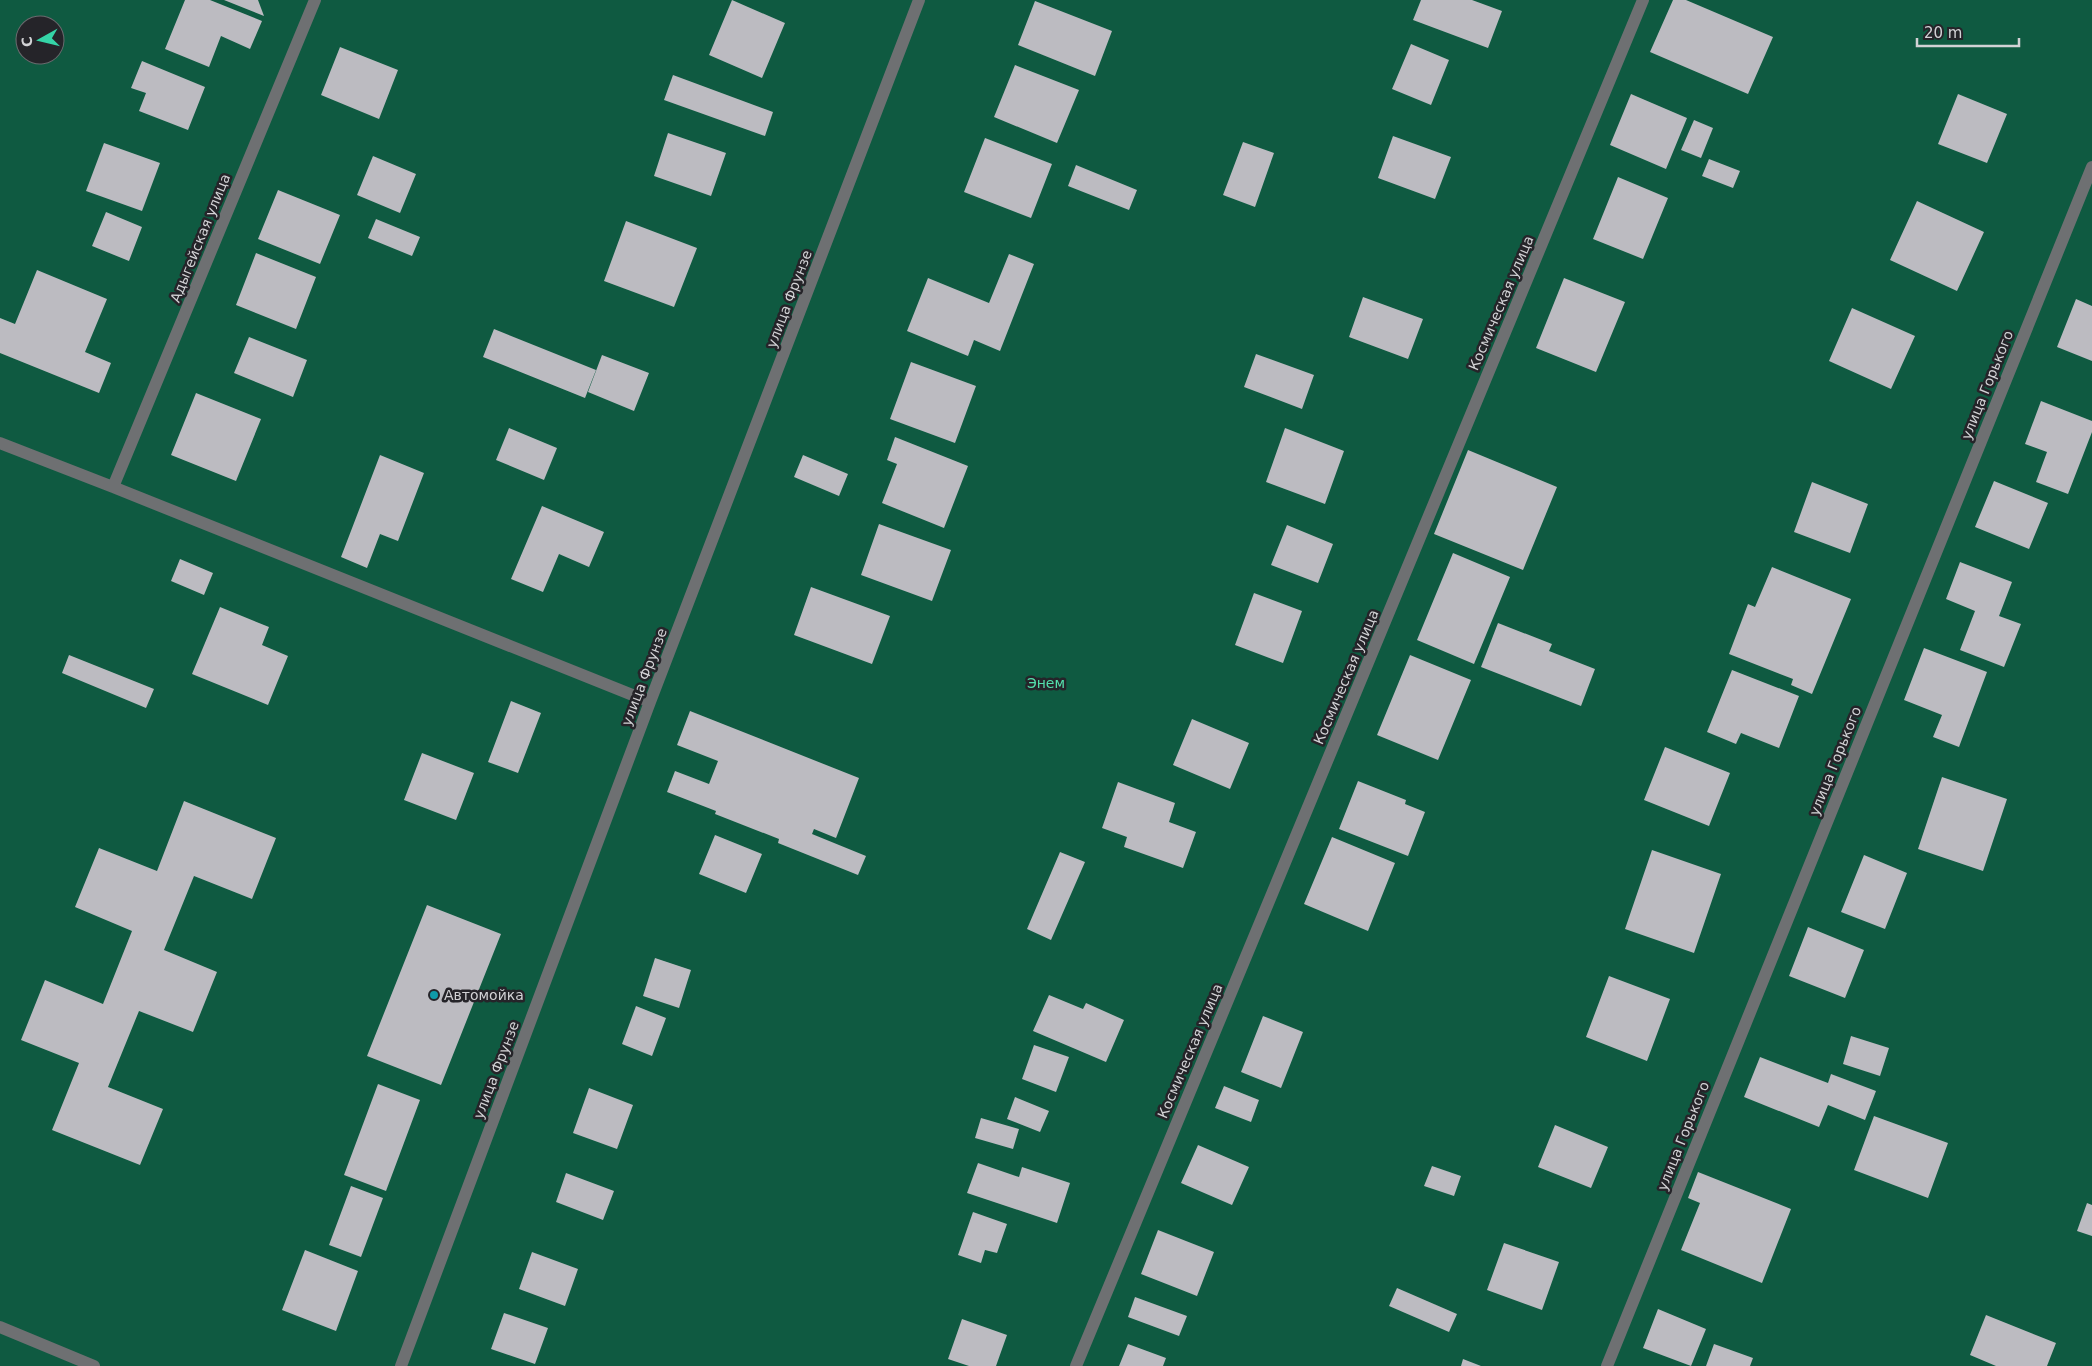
<svg xmlns="http://www.w3.org/2000/svg" width="2092" height="1366" font-family="'DejaVu Sans',sans-serif">
	<style>
		.green { fill: #0f5a41; fill-rule: evenodd }
		.building { fill: #bcbbc1 }
		.lines { fill: none; stroke-linecap: round; stroke-linejoin: round }
		.minor { stroke: #6e7072; stroke-width: 12 }
		.culture-dot { fill: #0f9aa8; stroke: #252429; stroke-width: 2 }
		.labels { text-anchor: middle; dominant-baseline: central; stroke-width: 5; stroke-linejoin: round; paint-order: stroke }
		.street-label { font-size: 14px; fill: #d2d2d5; stroke: #252429 }
		.park-label { font-size: 14px; fill: #53e0ac; stroke: #252429 }
		.poi-label { font-size: 14px; fill: #d2d2d5; stroke: #252429; text-anchor: start }
	</style>
	<rect width="100%" height="100%" fill="#252429"/>
	<path class="green" d="M0,0h2092v1366h-2092zM25,25h30v30h-30z"/>
	<path class="building" d="M185,0h25l52,21 -12,28 -29,-13 -12,31 -44,-18z
		M224,0h34l6,16z
		M732,0l53,23 -23,55 -53,-23z
		M1421,0h51l30,11 -14,37 -75,-28z
		M1673,0h13l87,37 -25,57 -98,-42z
		M1035,1l77,30 -17,45 -77,-31z
		M1411,44l38,16 -18,45 -39,-16z
		M340,47l58,23 -19,49 -58,-24z
		M142,61l63,26 -17,43 -49,-19 7,-18 -15,-5z
		M1015,65l64,25 -22,53 -63,-26z
		M673,75l100,37 -8,24 -101,-36z
		M1631,94l56,24 -21,51 -56,-24z
		M1958,94l49,20 -20,49 -49,-19z
		M1694,120l19,8 -12,30 -20,-8z
		M668,133l58,20 -15,43 -57,-20z
		M1393,136l58,21 -16,42 -57,-21z
		M985,138l67,26 -21,54 -67,-26z
		M1243,142l31,11 -19,54 -32,-12z
		M104,143l56,20 -18,48 -56,-20z
		M373,156l43,18 -16,39 -43,-18z
		M1709,159l31,12 -7,17 -31,-12z
		M1076,165l61,25 -8,20 -61,-24z
		M1618,177l50,21 -25,61 -50,-20z
		M278,190l62,25 -20,49 -62,-25z
		M1917,201l67,31 -27,59 -67,-31z
		M106,212l36,15 -13,34 -37,-15z
		M376,219l44,18 -8,19 -44,-18z
		M626,221l71,27 -23,59 -70,-26z
		M256,253l60,24 -20,52 -60,-24z
		M1009,254l25,10 -34,87 -26,-11 -6,16 -61,-25 21,-53 61,25z
		M37,270l70,29 -22,53 26,11 -12,30 -99,-40v-35l15,6z
		M1564,278l61,24 -29,70 -60,-24z
		M1363,297l60,22 -15,40 -59,-22z
		M2076,299l16,7v55l-35,-14z
		M1852,308l63,28 -24,53 -62,-28z
		M494,329l102,41 -11,28 -102,-41z
		M249,337l58,23 -14,37 -59,-24z
		M1256,354l58,21 -12,34 -58,-22z
		M602,355l47,18 -15,38 -46,-19z
		M911,362l65,24 -21,57 -65,-24z
		M196,393l65,26 -25,62 -65,-26z
		M2041,401l51,20v11l-24,62 -32,-12 11,-30 -22,-8z
		M509,428l48,20 -13,32 -48,-20z
		M1285,428l59,23 -19,53 -59,-22z
		M895,437l73,29 -24,62 -62,-25 15,-39 -10,-4z
		M1468,450l89,37 -34,83 -89,-36z
		M380,455l44,18 -26,68 -18,-7 -13,34 -26,-11z
		M803,455l45,19 -9,22 -45,-19z
		M1994,481l54,22 -19,46 -54,-22z
		M1812,482l56,22 -18,49 -56,-21z
		M542,506l62,26 -15,35 -30,-13 -16,38 -32,-13z
		M879,524l72,26 -19,51 -71,-26z
		M1287,525l46,19 -15,39 -47,-18z
		M1453,553l57,24 -36,87 -57,-24z
		M180,559l33,14 -9,22 -33,-14z
		M1960,562l52,20 -13,34 22,8 -17,43 -44,-17 15,-39 -29,-12z
		M1772,567l79,32 -39,95 -21,-9 2,-6 -64,-25 19,-50 7,3z
		M811,587l79,29 -18,48 -78,-29z
		M1254,593l48,18 -19,52 -48,-18z
		M220,607l49,20 -7,18 26,11 -20,49 -76,-31z
		M1498,623l54,21 -3,7 46,18 -14,37 -100,-39z
		M1924,648l63,24 -28,75 -26,-10 9,-22 -38,-15z
		M69,655l85,34 -8,19 -84,-35z
		M1410,655l61,25 -33,80 -61,-25z
		M1732,670l67,26 -20,52 -38,-15 -5,11 -29,-12z
		M511,701l30,12 -23,60 -30,-11z
		M690,711l169,67 -23,60 -22,-9 -2,5 54,22 -8,19 -80,-32 1,-4 -64,-25 1,-3 -49,-19 8,-21 34,13 9,-23 -41,-16z
		M1192,719l57,24 -19,46 -57,-24z
		M1665,747l65,26 -21,53 -65,-26z
		M422,753l52,20 -18,47 -52,-20z
		M1942,777l65,22 -24,72 -65,-22z
		M1358,781l48,19 -1,4 20,8 -17,44 -69,-27z
		M1118,782l57,21 -6,19 27,10 -13,36 -59,-21 3,-10 -25,-9z
		M184,801l92,37 -24,61 -58,-23 -30,74 53,22 -24,60 -54,-21 -31,76 55,22 -23,56 -88,-35 27,-67 -58,-23 24,-60 58,24 29,-73 -57,-24 24,-59 58,23z
		M715,835l47,19 -16,39 -47,-19z
		M1332,837l63,26 -27,68 -64,-27z
		M1652,850l69,24 -27,79 -69,-24z
		M1060,852l25,10 -34,78 -24,-11z
		M1864,855l43,18 -22,56 -44,-17z
		M427,905l74,29 -60,151 -74,-29z
		M1808,927l56,23 -19,48 -56,-22z
		M655,958l36,12 -12,38 -36,-12z
		M1609,976l61,23 -23,62 -61,-24z
		M1049,995l34,14 3,-6 38,17 -18,42 -73,-31z
		M636,1006l30,12 -14,38 -30,-12z
		M1263,1016l40,16 -22,56 -40,-16z
		M1851,1036l38,12 -9,28 -37,-12z
		M1034,1045l35,12 -13,35 -34,-13z
		M1760,1057l68,26 3,-9 45,17 -11,29 -37,-15 -9,22 -75,-30z
		M378,1084l42,16 -34,91 -42,-16z
		M1224,1086l35,14 -8,22 -36,-14z
		M589,1088l44,17 -16,44 -44,-16z
		M1015,1097l34,14 -9,21 -33,-13z
		M1874,1116l74,27 -20,55 -74,-28z
		M981,1118l38,11 -6,20 -38,-11z
		M1555,1125l53,22 -17,41 -53,-21z
		M1198,1145l51,22 -17,38 -51,-22z
		M978,1163l41,14 3,-10 48,16 -13,40 -90,-30z
		M1432,1166l29,10 -7,20 -30,-10z
		M1698,1172l93,37 -29,74 -81,-33 19,-47 -12,-5z
		M566,1173l48,18 -11,29 -47,-18z
		M351,1186l32,12 -22,59 -32,-12z
		M2087,1203l5,2v31l-15,-5z
		M973,1212l34,12 -10,29 -12,-3 -4,13 -23,-8z
		M1158,1230l56,22 -17,44 -56,-22z
		M1504,1243l55,19 -17,48 -55,-20z
		M305,1250l53,21 -22,60 -54,-21z
		M532,1252l46,17 -13,37 -46,-17z
		M1397,1288l60,26 -8,18 -60,-26z
		M1135,1297l52,19 -8,20 -51,-19z
		M1658,1309l48,20 -15,37 -48,-18z
		M504,1313l44,15 -13,36 -44,-15z
		M1986,1315l70,28 -9,23h-51l-26,-11z
		M962,1319l45,16 -11,31h-27l-21,-7z
		M1128,1344l38,14 -3,8h-44z
		M1714,1344l39,14 -3,8h-44z
		M1463,1359l18,7h-20z"/>
	<g class="lines">
		<path class="minor" d="M0,443l113,44 537,215
			M113,487l202,-487
			M0,1327l94,39
			M401,1366l249,-664 269,-702
			M1076,1366l567,-1366
			M1607,1366l485,-1199"/>
	</g>
	<circle class="culture-dot" cx="434" cy="995" r="5"/>
	<g class="labels">
		<g class="street-label">
			<text transform="translate(200 238) rotate(-68)">Адыгейская улица</text>
			<text transform="translate(789 299) rotate(-69)">улица Фрунзе</text>
			<text transform="translate(1501 303) rotate(-67)">Космическая улица</text>
			<text transform="translate(1987 385) rotate(-68)">улица Горького</text>
			<text transform="translate(644 677) rotate(-69)">улица Фрунзе</text>
			<text transform="translate(1346 677) rotate(-67)">Космическая улица</text>
			<text transform="translate(1835 761) rotate(-68)">улица Горького</text>
			<text transform="translate(1190 1051) rotate(-67)">Космическая улица</text>
			<text transform="translate(496 1070) rotate(-69)">улица Фрунзе</text>
			<text transform="translate(1683 1136) rotate(-68)">улица Горького</text>
		</g>
		<g class="park-label">
			<text x="1046" y="683">Энем</text>
		</g>
		<g class="poi-label">
			<text x="444" y="995">Автомойка</text>
		</g>
	</g>
	<g transform="translate(40 40) rotate(262)"><circle r="24" fill="#252429" stroke="#6a6a6e"/>
	<path d="M0-4L9 19L0 12L-9 19Z" fill="#35d4a7"/>
	<text y="-8" font-size="14" font-weight="bold" text-anchor="middle" fill="#d2d2d5">С</text>
	</g>
	<path d="M1917 38v8h102v-8" fill="none" stroke="#d2d2d5" stroke-width="2.5"/>
	<text x="1924" y="38" font-size="15" fill="#d2d2d5" stroke="#252429" stroke-width="4" paint-order="stroke">20 m</text>
</svg>
